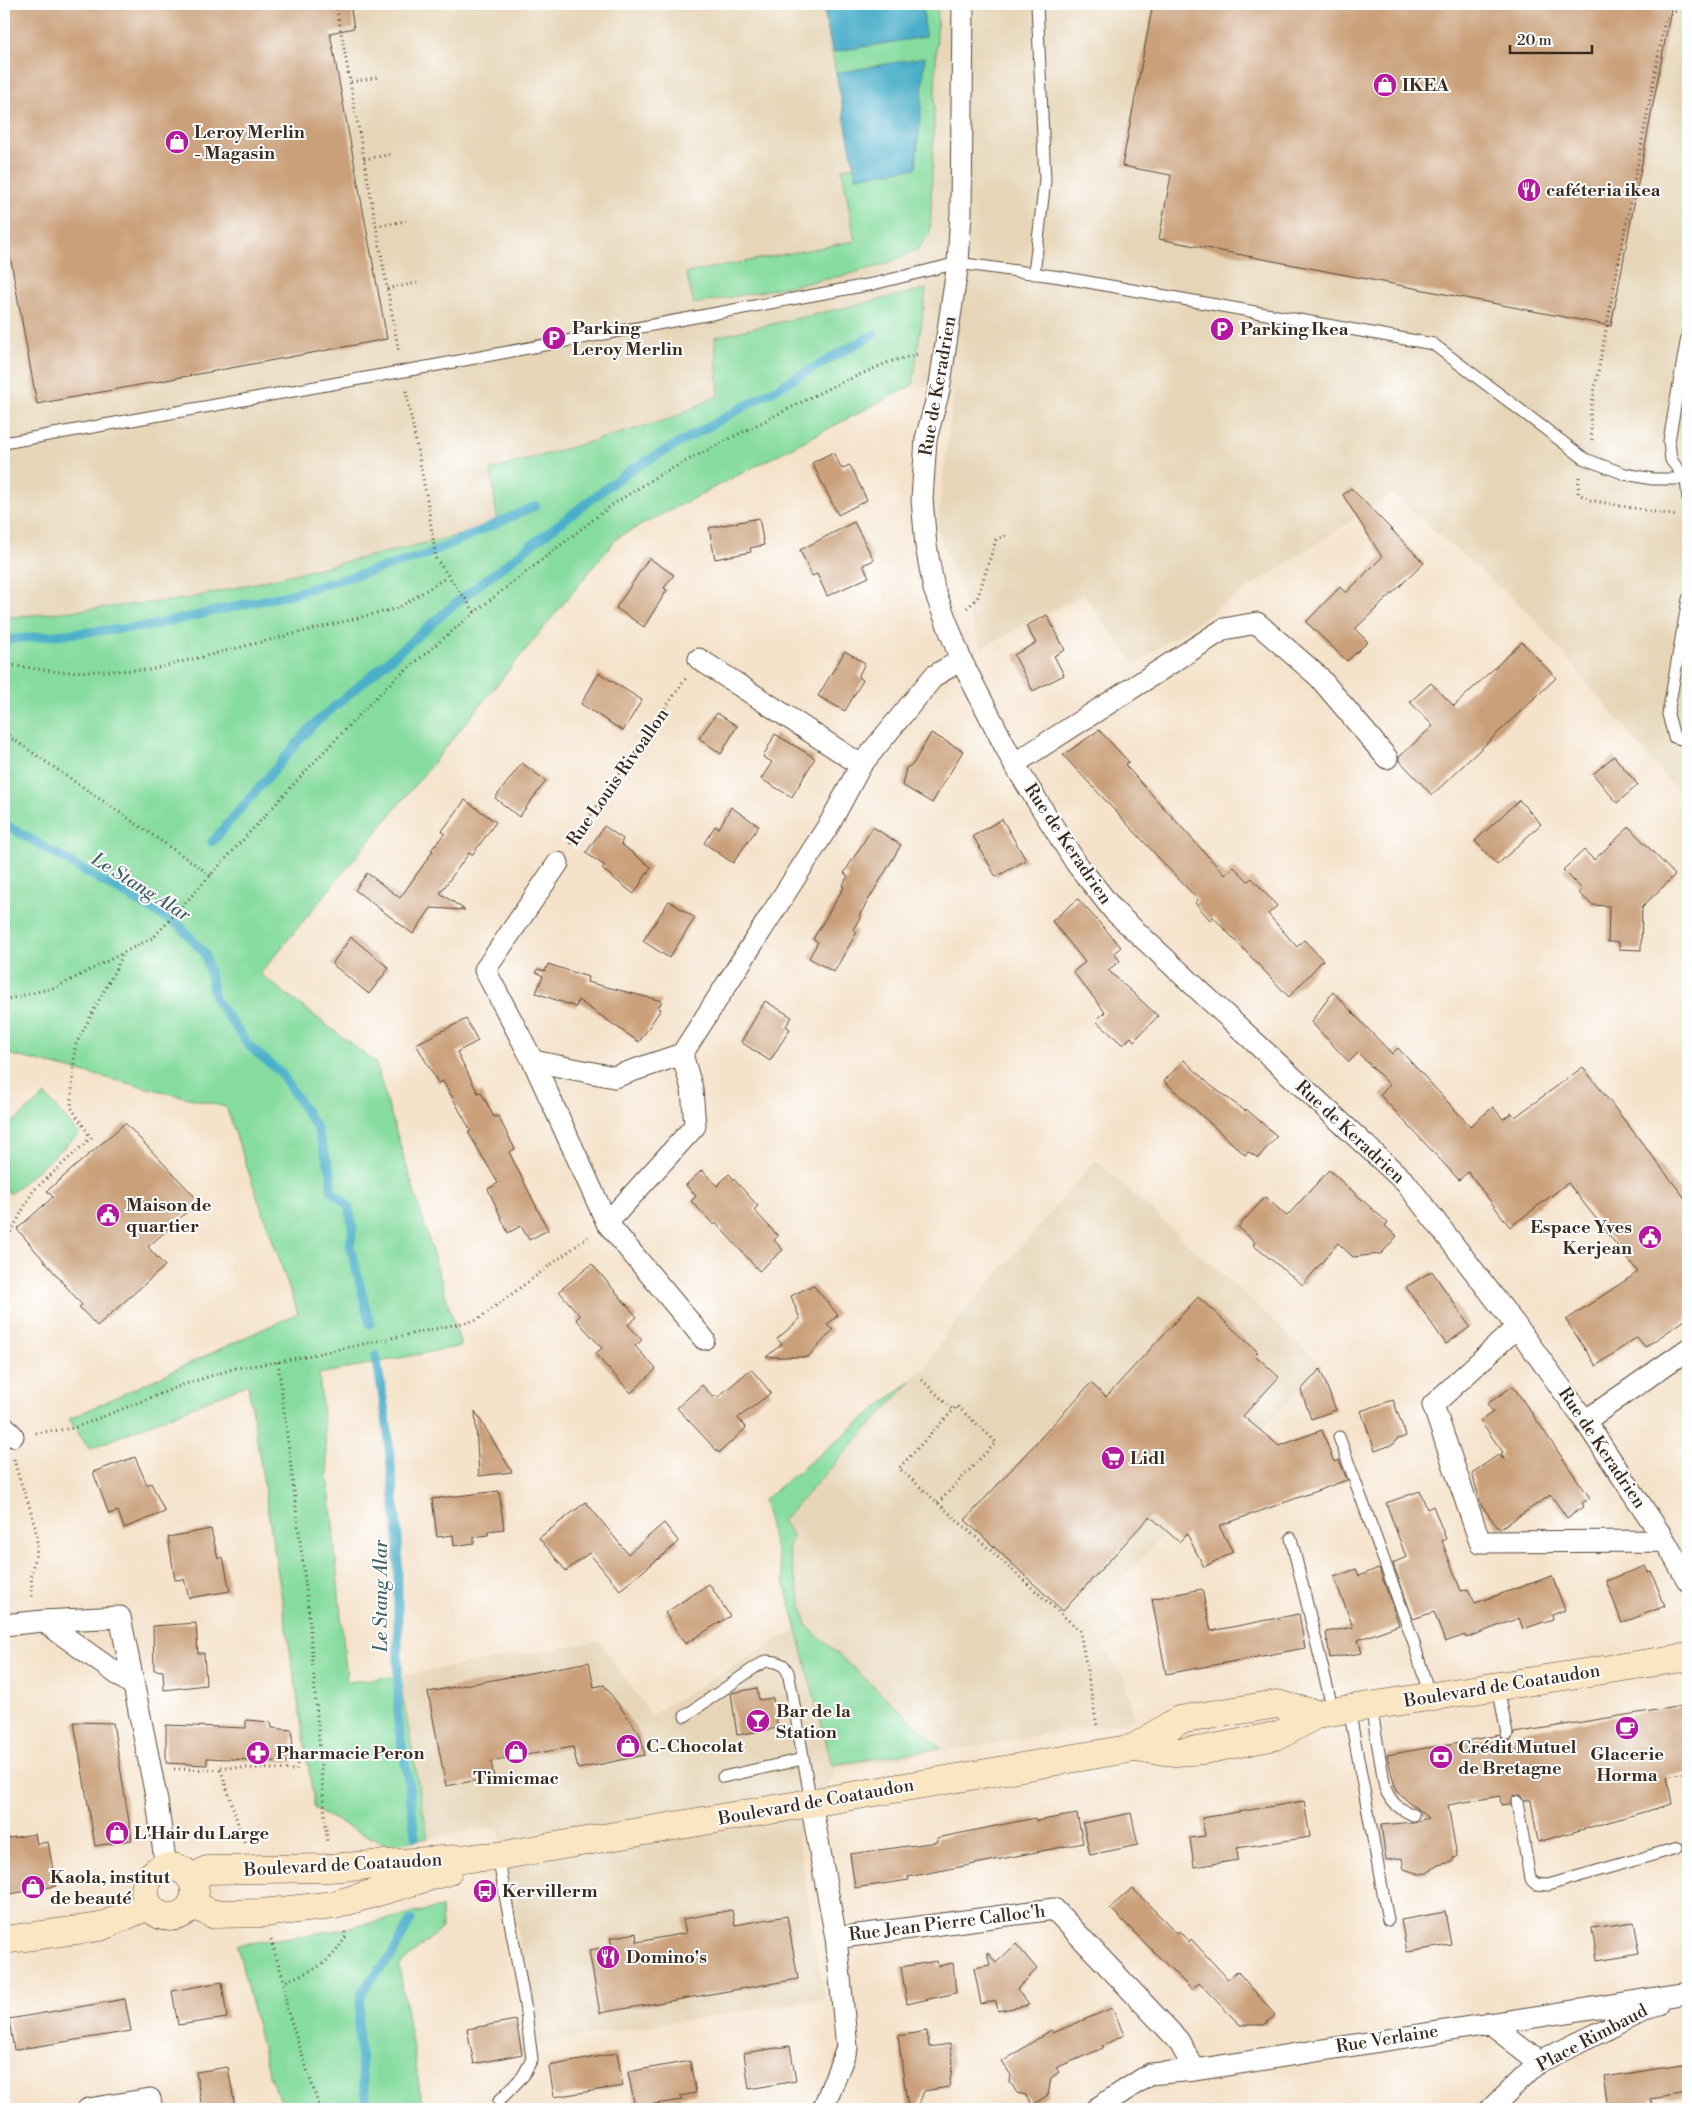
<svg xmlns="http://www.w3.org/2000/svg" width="1692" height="2113" font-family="'Libre Bodoni',serif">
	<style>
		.built { fill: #e6d5b7 }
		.green { fill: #86dc9f; stroke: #60835e }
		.water { fill: #49aec9; stroke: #426c74 }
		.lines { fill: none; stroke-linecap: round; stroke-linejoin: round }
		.stream { stroke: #49aec9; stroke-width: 9 }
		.building { fill: #caa07a }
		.lane-casing { stroke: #574638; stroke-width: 13 }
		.street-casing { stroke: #574638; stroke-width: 23 }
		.secondary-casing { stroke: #574638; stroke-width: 29 }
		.path { stroke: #574638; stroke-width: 3; stroke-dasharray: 1 4; stroke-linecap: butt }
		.lane { stroke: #fff; stroke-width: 11 }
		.street { stroke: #fff; stroke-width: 21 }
		.secondary { stroke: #fbe6c4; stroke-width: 28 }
		.labels { text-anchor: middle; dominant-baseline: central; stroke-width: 4; stroke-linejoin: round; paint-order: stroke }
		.poi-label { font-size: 18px; font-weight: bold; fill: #3b2a1e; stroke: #fff; text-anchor: start }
		.street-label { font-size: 18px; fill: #3b2a1e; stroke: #fff }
		.water-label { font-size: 19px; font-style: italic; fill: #415f62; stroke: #fff }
	</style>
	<rect width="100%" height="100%" fill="#fff"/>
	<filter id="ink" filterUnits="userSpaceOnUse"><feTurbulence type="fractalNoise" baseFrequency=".02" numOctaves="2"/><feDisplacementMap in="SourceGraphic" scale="10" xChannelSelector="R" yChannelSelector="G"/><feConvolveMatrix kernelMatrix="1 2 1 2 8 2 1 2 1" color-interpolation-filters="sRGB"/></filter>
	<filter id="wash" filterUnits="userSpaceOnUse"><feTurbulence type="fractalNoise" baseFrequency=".0096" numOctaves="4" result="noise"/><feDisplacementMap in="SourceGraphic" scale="20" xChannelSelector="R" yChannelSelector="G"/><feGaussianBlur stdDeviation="1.12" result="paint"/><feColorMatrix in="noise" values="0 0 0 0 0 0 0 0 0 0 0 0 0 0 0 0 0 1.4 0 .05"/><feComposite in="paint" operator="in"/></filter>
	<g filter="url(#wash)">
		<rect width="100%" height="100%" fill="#f4e2ca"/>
		<path class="built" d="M4,4h1684v800l-158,-190 -138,-120 -258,170 -50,-70 -103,54 -44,-121 17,-136 -41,-6 13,-96 -256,130 -172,107 -311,73 -183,19z
			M1096,1160l227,206 -129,132 -4,8 -84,91 24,34 -26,16 22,35 8,38 -297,49 -39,68 26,162 -286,44 -40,-216 -70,11 -29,-162 200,-35 52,74 147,-87 -35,-128 164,-134 24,-39z"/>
		<path class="green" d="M823,4h115l-8,229 -12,16 -32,15 -44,12 -148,28 -8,-31 169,-32 -13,-72 12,-3z
			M926,289l-13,96 -295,152 -358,437 115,88 86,284 -142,28 28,308 52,-6 29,162 -38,7 -30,-12 -45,-24 -67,-425 -159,65 -20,-30 229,-106 -72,-206 -222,-54v-435l183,-19 311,-73 -7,-56 179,-51 49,-24 -4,-58z
			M45,1095l34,39 -69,60 -6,-8v-56z
			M913,1379l-131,142 11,15 -5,14 19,76 134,122 -109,17 -69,-265z
			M441,1907l1,21 -43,38 24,143h-138l-16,-33 -32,-131 101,-15z"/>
		<path class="water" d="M823,4h100l2,33 -93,15z
			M925,57l-9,111 -60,9 -20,-104z"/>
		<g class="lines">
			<path class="stream" d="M4,640l145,-14 142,-32 135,-39 109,-49
				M4,824l176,102 25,28 10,45 35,48 31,26 36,56 14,44v17l17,16 5,22 -3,17 20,79
				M212,842l100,-116 151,-129 164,-125 247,-138
				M376,1355l11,69 11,114v186l10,55 7,58
				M368,2109l-6,-35 -4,-49 4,-34 30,-36 19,-35"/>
		</g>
		<g id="blocks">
			<path class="building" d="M4,4h346l4,24 -24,5 57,306 -350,65 -28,-154 -5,1z
				M1153,4h519l-61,322 -452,-87 12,-64 -49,-9z
				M833,452l9,17 7,-4 2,2 16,33 -29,15 -26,-52z
				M1351,488l73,75 -69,66 13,13 -21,19 -41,-39 34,-35 6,6 36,-36 -39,-62z
				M759,518l5,27 -14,3 1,4 -36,7 -6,-31z
				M854,522l20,38 -11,5 6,12 -42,19 -10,-22 -5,2 -12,-26z
				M649,558l25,17 -10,13 3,2 -23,37 -28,-19z
				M1047,615l18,35 -11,6 10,19 -31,16 -19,-36 22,-12 -10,-17z
				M1522,642l34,36 -124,117 -33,-35v-3l34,-31 -23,-24 21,-19 23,23z
				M845,651l20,12 -7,14 5,3 -18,31 -27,-15z
				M599,673l43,27 -19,31 -42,-27z
				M717,713l20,13 -16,28 -22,-16z
				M1099,730l30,32 -4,3 100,110 9,-8 14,14 4,-3 25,28 -9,8 29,33 7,-7 19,20 -34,37 -76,-80 -3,3 -15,-17 3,-3 -135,-145z
				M931,733l32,18 -31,52 -30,-18 4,-17 7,-4z
				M775,734l40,24 -23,39 -31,-18 11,-17 -9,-5z
				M1614,756l24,29 -21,18 -24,-29z
				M522,763l24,18 -27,36 -24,-19z
				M465,800l31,22 -24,33 -3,-2 -29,40 25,17 -34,-2 -18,26 -58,-44 12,-17 33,25 33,-47 -2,-1 14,-17 -3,-2z
				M1519,800l22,24 -44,41 -22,-24z
				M731,807l28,19 -26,37 -29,-20 11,-17 4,2z
				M1002,819l24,41 -30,17 -23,-41z
				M604,826l19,13 -2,5 30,23 -17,27 -32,-25 3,-3 -19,-13z
				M873,827l28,18 -42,71 2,1 -8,12 4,3 -23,40 -25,-14 9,-16 -5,-3 31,-52 -2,-1 6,-10 -4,-3z
				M1629,827l46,48 -33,32 -1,43 -22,-1v-7h-11l1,-36 -17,-1 -13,-12 3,-4 -19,-19 21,-20 10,10z
				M1078,899l43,48 -7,6 6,8 -12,9 50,46 -24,25 -3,-4 -8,8 -27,-24 9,-9 -32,-40 12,-10 -33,-41z
				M669,901l26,17 -26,40 -26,-17z
				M351,937l38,31 -20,26 -37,-30z
				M548,964l40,13 -1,5 75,19 -4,7 3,1 -22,33 -61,-42 -2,7 -40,-14 7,-17 -7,-4 1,-3 8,2z
				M1333,992l59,62 6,-6 72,78 23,-19 10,12 9,-6 3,4 68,-50 105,135v116l-43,29 -8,-10 -41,29 -30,-46 72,-48 -70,-89 -58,44 -42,-55 -9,8 -79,-85 10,-10 -32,-32 -9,9 -38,-40z
				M765,1001l27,16 -6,9 4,3 -20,32 -29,-19z
				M466,1019l12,22 -21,11 21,41 3,-1 13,25 4,-1 17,33 -6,3 39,78 -19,10 -8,-14 -13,7 -20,-44 10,-6 -30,-51 3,-1 -28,-50 -5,2 -22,-39z
				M1184,1060l26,25 35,26 1,-2 31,27 -19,22 -9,-6 -4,3 -81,-74z
				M125,1123l74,78 -51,46 17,19 -68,60 -18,-19 3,-2 -65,-76 36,-32 -6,-6z
				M702,1170l15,16 12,-12 29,32 -4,4 24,26 -4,4 9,10 -24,21 -43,-48 -2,2 -23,-24 5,-5 -10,-11z
				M1329,1170l59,53 -3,3 12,10 -16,18 -28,3 -15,-14 -35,42 -50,-40 2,-3 -17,-15 27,-30 22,19z
				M592,1264l45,53 -9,8 14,15 -7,6 21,23 -25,24 -36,-39 7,-6 -26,-29 4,-3 -21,-25z
				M1432,1271l38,56 -24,17 -40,-57z
				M813,1285l25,30 -11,10 6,5 -25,27h-42l16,-13 -5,-5 23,-20 -9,-23z
				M1198,1297l60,55 -3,3 24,22 -36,39 36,30 43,-16 12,32 5,-2 8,20 -128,46 14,26 -29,15 -17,-33 -8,8 -29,-26 -87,95 -98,-91 126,-137 15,14z
				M751,1369l20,24 -33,25 8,10 -27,25 -42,-45 25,-23 11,12 3,-2 2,2z
				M1320,1369l16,41 -25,9 -10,-29z
				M1513,1386l77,112 -8,5 2,4 -17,11 -16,-23 -52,34 -18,-24 -9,-32 26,-18 6,4 -3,-5 2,-2 -23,-31 13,-9 -6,-8z
				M1393,1400l13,36 -10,4 -2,4 -19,7 -14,-40z
				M475,1411l37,61 -33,4z
				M135,1457l12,28 4,-2 14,29 -41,16 -6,-17 -9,3 -16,-42z
				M499,1491l5,38 -16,2v4l-14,2v6l-20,3 -1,-11 -16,2 -5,-38z
				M1420,1491l7,18 6,-3 13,33 -4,2 19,50 7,-2 7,14 77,-27 13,34 -13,5 1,4 -30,10 -4,-11 -53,20 -1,-3 -20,7 -11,-30 -21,7 -20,-56 13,-6 -20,-54z
				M586,1502l42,52 36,-31 15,19 -59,48 -31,-37 -23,18 -27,-33z
				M211,1529l7,30 5,-2 7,34 -41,7 -5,-19 -9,1 -7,-43z
				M1645,1566l3,6 3,-1 14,35 -43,17 -16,-42z
				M1379,1568l20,57 -41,15 4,13 -32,5 -4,-26 27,-5 -19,-50 22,-8 3,7z
				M709,1584l21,32 -45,28 -20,-31z
				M1202,1589l9,42 88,-17 6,34 -139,26 -14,-75z
				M196,1623l2,30h6l2,32 -42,5 -1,-19 -9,-1 -1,-44z
				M589,1662l5,25 10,-2 36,49 5,21 -67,14 -5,-22 -82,14 3,16 -48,9 -18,-94z
				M757,1688l2,12 14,-2 5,30 -41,7 -6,-42z
				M1688,1705v67l-21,4 5,28 -134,38 -7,-42 -7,1 -4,-6 -7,1 -3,8 -9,1 -1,-9 -52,9 9,52 -4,1v4l-15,3 -11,8 -8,1 -15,-5 -2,-11 -16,2 -5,-35 33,-3 14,-4 -32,-27 -9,-36 113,-20 2,4 6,2 4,-2 2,-6z
				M246,1720l25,2 1,6 20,2 1,32 -86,-4v7l-41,-2v-38l80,3z
				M74,1722l39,1 19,117 -37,6z
				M1304,1801l6,36 -73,11 1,12 -44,7 -4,-29 15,-2 -3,-18z
				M1131,1813l7,32 -48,10 -7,-32z
				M1077,1814l6,29 -175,34 1,3 -54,8 -5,-34 88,-12 -1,-4 98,-20 1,3z
				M35,1834l2,10 11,-2 8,44 -52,9v-56z
				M1132,1888l45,45 2,-2 10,11 2,-3 37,40 9,-8 38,44 -11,10h-24l-41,-42 -7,7 -82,-82z
				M732,1910l3,15 52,-9 11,63 -198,34 -11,-63 23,-4 -2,-8 26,-5 1,9 49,-9 -3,-14z
				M1445,1912l6,33 -44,7 -6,-32z
				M1634,1922l6,31 -43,7 -5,-32z
				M1016,1944l21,25 -20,20 12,16 -31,6 -2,-10 -15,3 -7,-36 16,-3 -3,-13 9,11z
				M937,1961l1,5 15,-3 3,30 -49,11 -6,-37z
				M222,1982l5,36 -49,7 -6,-34z
				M125,1999l6,32 -117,19 -5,-31z
				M1112,2008l12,27 -22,11 1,2 -47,20 3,4 -8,6 -3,17 -16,10 -6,-10 -9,-2 -7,-11 1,-7 -9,-13 49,-32 2,3z
				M516,2020l6,34 -48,10 -7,-35z
				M927,2031l2,16 21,-3 3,18 -4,25 -25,4 -7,18h-9l-10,-73z
				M790,2046l6,35 -47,8 -5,-36z
				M617,2053l6,33 -69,11 -5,-31z
				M690,2061l6,32 -16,3 2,4 -47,7 -7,-35z
				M1688,2064v29l-38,6 1,6 -42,4 -5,-32z
				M228,2067l7,40 -33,2 -6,-37z"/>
		</g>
	</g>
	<g filter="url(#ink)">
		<use href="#blocks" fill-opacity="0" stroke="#574638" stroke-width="1"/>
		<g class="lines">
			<g class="lane-casing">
				<path id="lane" d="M1034,274l11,-94 -8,-176
					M1688,331l-19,110 2,19 15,19 2,19
					M4,443l428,-77 441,-82 85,-21 102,14 373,67 152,115 40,15 28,5h35
					M1688,599l-20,115 6,23 14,4
					M1339,1437l74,203 17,57
					M1291,1538l42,173
					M1498,1687l9,47
					M1371,1706l14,82c6,15 13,20 28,27
					M1349,1709l39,211
					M685,1716l69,-48 12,-7 10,1 7,3 5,7 4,21 19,110
					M723,1777l80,-18
					M1517,1802l13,77 6,5 12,1 129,-37
					M498,1856l27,149 7,54 -9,17 -24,25"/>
			</g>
			<g class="street-casing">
				<path id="street" d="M963,4l-2,209 -3,50 -19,127 -13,49 -4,60 4,47 8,43 27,71 53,104 62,99 38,48 292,272 111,144 68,94 80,120 23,40
					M699,659l162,106
					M1014,764l210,-135 33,-6 62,54 68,81
					M558,863l-73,107 48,91 81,16 68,-23 148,-231 31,-58 73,-89 27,-16
					M533,1061l74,162 88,-97 -3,-37 -10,-35
					M607,1223l97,116
					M1517,1327l-84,78 47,137 185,-1
					M1585,1421l103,-72
					M4,1426l9,10
					M43,1621l77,-4 14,69
					M4,1625l39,-4 91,65 23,115 9,67
					M811,1803l25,135 11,110 -24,61
					M836,1938l218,-29 124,131 17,30
					M1489,2023l50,39
					M88,2109l62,-10 2,10
					M1096,2109l54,-35 45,-4 493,-77
					M1491,2109l48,-47 119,-58"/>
			</g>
			<g class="secondary-casing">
				<path id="secondary" d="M1134,1748l45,-28 98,-16 40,10
					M145 1892a25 25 0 1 1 50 0a25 25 0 1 1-50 0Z
					M191,1879l16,-9 122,-2 169,-12 636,-108 42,4 28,-2 76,-15 37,-21 371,-57
					M192,1904l20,10 51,-1 71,-8 114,-34
					M4,1940l96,-13 48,-21"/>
			</g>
			<path class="path" d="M336,4l63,349
				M351,82l28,-5
				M364,159l29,-5
				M376,226l30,-5
				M387,289l30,-6
				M406,391l21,108 9,60 39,53
				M1592,440l-2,-26 75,-394 16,-13 1,-3
				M1579,477l-1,16 11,7 88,16
				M967,608l10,-9 19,-59 10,-5
				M4,664l54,8 91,-2 249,-62 49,-31
				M4,733l208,143
				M571,844l115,-166
				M4,1000l53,-13 97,-50 162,-177 71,-74 88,-74 137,-107 47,-30 170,-87 60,-26 30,-8
				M6,1241l27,-50 58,-53 -20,-31 4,-61 48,-91
				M278,1362l30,243 19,236
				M922,1380l31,30
				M36,1433l38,-5 111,-44 51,-16 42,-6 199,-42 111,-83
				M14,1459c6,28 21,53 23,82 1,10 -4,21 -5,31 -1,8 0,18 0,27
				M938,1503l58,-61 -39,-36 -58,62 181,163 17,95
				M174,1769l47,1
				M244,1842l-24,-75 76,3 3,-14 21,-1
				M271,1940l13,42
				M320,2109l-33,-100 -3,-27c32,-14 44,-15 62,-46l-2,-6"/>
			<use href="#lane" class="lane"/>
			<use href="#street" class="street"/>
			<use href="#secondary" class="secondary"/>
		</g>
	</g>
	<defs>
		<g id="shop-disc" transform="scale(1.25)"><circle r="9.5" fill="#b5179e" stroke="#fff"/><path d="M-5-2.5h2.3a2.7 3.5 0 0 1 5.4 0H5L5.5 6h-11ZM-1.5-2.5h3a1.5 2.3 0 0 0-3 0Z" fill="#fff"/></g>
		<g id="restaurant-disc" transform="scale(1.25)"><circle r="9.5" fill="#b5179e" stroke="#fff"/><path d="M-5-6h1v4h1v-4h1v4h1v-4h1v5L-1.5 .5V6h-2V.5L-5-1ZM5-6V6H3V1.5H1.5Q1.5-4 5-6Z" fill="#fff"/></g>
		<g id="parking-disc" transform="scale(1.25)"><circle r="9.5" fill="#b5179e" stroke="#fff"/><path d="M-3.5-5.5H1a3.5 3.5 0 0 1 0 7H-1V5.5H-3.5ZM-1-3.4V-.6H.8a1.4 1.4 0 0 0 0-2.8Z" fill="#fff"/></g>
		<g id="civic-disc" transform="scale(1.25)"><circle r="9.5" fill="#b5179e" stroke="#fff"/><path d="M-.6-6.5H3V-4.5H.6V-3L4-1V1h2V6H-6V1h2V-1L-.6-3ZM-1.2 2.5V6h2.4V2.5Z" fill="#fff"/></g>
		<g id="supermarket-disc" transform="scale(1.25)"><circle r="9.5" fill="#b5179e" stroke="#fff"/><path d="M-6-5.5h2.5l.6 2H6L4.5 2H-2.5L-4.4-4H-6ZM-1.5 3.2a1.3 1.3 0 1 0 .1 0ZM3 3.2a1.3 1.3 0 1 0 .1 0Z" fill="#fff"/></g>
		<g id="bar-disc" transform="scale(1.25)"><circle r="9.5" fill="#b5179e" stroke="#fff"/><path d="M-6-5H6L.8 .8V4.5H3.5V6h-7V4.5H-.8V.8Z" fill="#fff"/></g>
		<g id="cafe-disc" transform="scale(1.25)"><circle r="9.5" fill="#b5179e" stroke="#fff"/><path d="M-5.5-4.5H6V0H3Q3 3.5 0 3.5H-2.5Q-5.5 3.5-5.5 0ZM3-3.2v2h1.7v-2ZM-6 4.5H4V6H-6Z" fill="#fff"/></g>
		<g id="pharmacy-disc" transform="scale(1.25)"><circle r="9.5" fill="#b5179e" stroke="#fff"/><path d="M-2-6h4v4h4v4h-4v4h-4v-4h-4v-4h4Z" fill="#fff"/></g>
		<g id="bank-disc" transform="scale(1.25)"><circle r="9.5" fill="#b5179e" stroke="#fff"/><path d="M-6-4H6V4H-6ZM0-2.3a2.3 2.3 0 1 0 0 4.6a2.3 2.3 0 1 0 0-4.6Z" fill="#fff"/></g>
		<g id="bus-disc" transform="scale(1.25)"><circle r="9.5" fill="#b5179e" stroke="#fff"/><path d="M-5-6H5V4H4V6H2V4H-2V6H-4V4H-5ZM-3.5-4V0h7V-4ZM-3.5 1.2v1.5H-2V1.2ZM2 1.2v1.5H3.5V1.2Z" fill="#fff"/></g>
	</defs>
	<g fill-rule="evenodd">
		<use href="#shop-disc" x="1385" y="85"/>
		<use href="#shop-disc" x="177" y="142"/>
		<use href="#restaurant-disc" x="1529" y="190"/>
		<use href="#parking-disc" x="1222" y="329"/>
		<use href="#parking-disc" x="554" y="338"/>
		<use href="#civic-disc" x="108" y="1215"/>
		<use href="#civic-disc" x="1650" y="1237"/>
		<use href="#supermarket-disc" x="1113" y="1458"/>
		<use href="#bar-disc" x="758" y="1721"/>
		<use href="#cafe-disc" x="1627" y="1728"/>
		<use href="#shop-disc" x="628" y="1746"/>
		<use href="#shop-disc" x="516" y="1752"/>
		<use href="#pharmacy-disc" x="258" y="1753"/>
		<use href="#bank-disc" x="1441" y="1757"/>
		<use href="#shop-disc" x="117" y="1833"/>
		<use href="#shop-disc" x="33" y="1887"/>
		<use href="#bus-disc" x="485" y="1891"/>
		<use href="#restaurant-disc" x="608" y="1957"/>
	</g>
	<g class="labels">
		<g class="poi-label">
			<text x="1402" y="85">IKEA</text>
			<text x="194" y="132">Leroy Merlin<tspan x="194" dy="21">- Magasin</tspan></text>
			<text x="1546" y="190">caféteria ikea</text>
			<text x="572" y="328">Parking<tspan x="572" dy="21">Leroy Merlin</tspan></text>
			<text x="1240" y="329">Parking Ikea</text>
			<text x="126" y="1205">Maison de<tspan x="126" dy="21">quartier</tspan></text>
			<text x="1632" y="1227" text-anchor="end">Espace Yves<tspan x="1632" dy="21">Kerjean</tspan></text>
			<text x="1130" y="1458">Lidl</text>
			<text x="776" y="1711">Bar de la<tspan x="776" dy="21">Station</tspan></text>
			<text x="646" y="1746">C-Chocolat</text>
			<text x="1458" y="1747">Crédit Mutuel<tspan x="1458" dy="21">de Bretagne</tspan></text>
			<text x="276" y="1753">Pharmacie Peron</text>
			<text x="1627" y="1754" text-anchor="middle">Glacerie<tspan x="1627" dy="21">Horma</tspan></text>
			<text x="516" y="1778" text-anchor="middle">Timicmac</text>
			<text x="134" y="1833">L'Hair du Large</text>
			<text x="50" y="1877">Kaola, institut<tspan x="50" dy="21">de beauté</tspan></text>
			<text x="502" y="1891">Kervillerm</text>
			<text x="626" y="1957">Domino's</text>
		</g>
		<g class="street-label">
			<text transform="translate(938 386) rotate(-80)">Rue de Keradrien</text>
			<text transform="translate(618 777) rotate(-55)">Rue Louis Rivoallon</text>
			<text transform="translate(1068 844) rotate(56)">Rue de Keradrien</text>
			<text transform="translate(1350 1132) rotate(43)">Rue de Keradrien</text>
			<text transform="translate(1602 1448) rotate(56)">Rue de Keradrien</text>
			<text transform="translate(1502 1686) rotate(-9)">Boulevard de Coataudon</text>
			<text transform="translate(816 1802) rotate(-10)">Boulevard de Coataudon</text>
			<text transform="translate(343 1865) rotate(-3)">Boulevard de Coataudon</text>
			<text transform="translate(947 1923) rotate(-7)">Rue Jean Pierre Calloc'h</text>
			<text transform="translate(1592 2038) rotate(-28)">Place Rimbaud</text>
			<text transform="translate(1387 2039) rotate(-9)">Rue Verlaine</text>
		</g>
		<g class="water-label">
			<text transform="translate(141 887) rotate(32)">Le Stang Alar</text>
			<text transform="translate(381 1596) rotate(-90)">Le Stang Alar</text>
		</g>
	</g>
	<rect width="1692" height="2113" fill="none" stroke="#fff" stroke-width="20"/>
	<path d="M1510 45v8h82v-8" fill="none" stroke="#3b2a1e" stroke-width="2.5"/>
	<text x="1517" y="45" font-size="15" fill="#3b2a1e" stroke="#ffffff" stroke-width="4" paint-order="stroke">20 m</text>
</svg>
